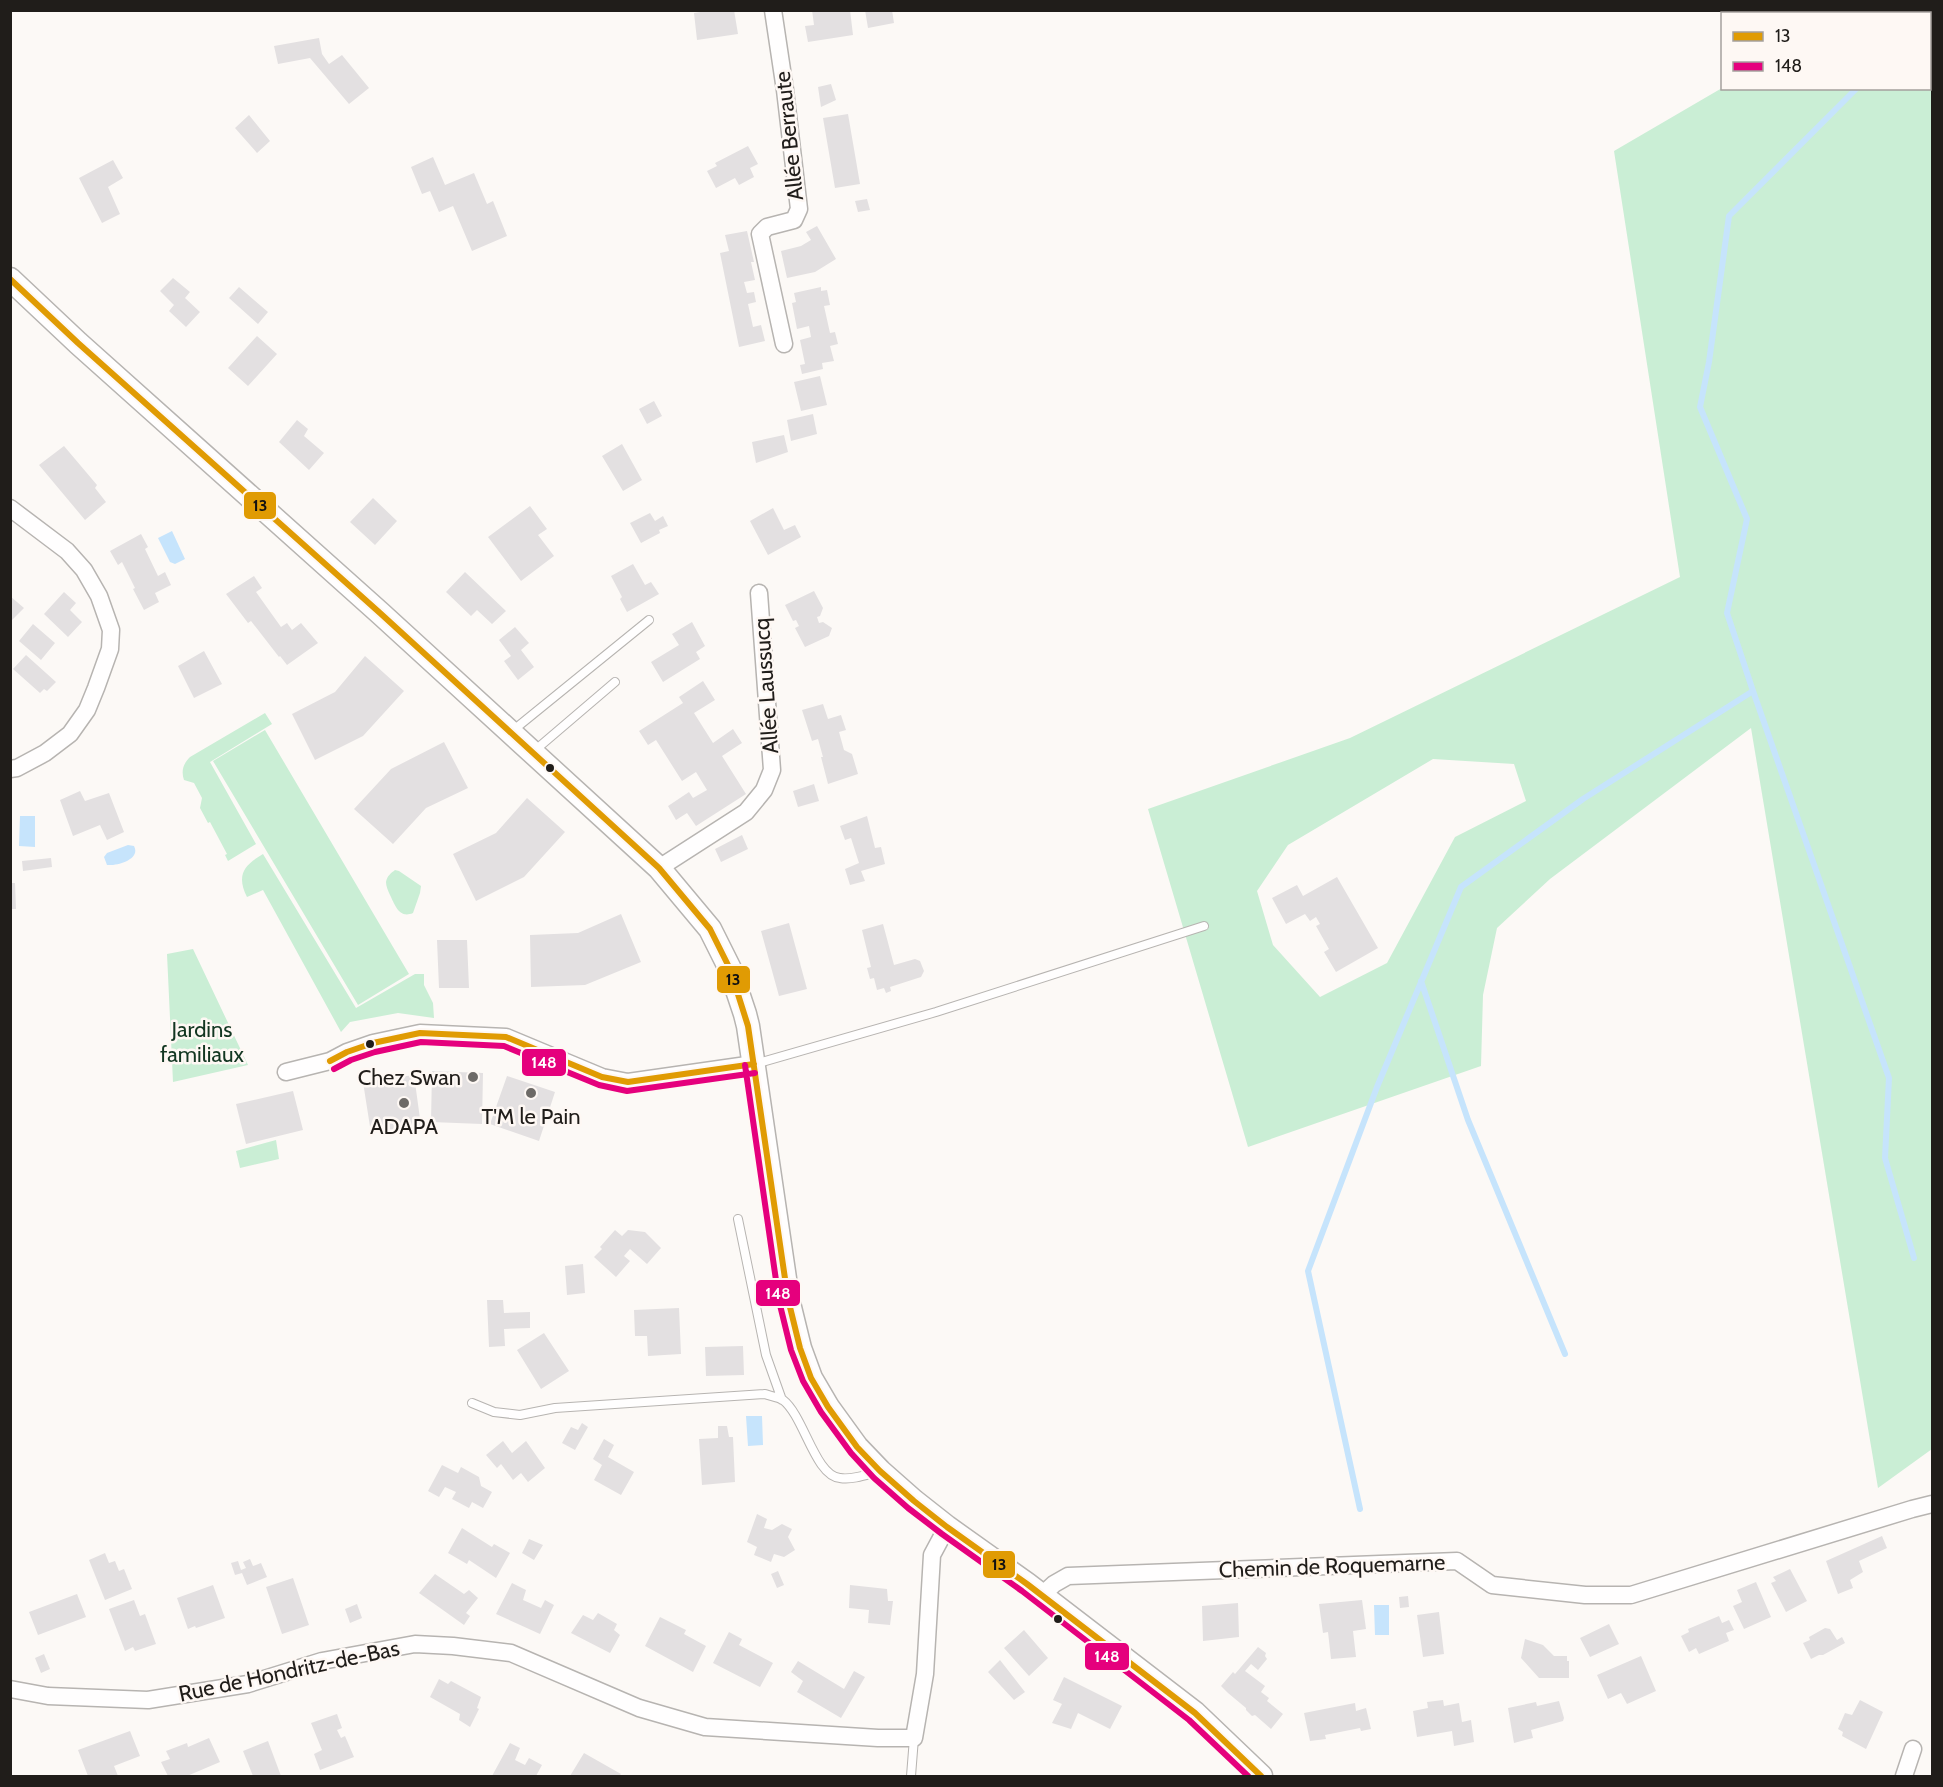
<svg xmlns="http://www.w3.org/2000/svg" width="1943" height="1787" font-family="Cabin,sans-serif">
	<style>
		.green { fill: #caeed5; fill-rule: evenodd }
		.water { fill: #c6e4fc }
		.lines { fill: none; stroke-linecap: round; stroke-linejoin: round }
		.stream { stroke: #c6e4fc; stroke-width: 6 }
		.building { fill: #e3e0e1 }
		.lane-casing { stroke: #b7b4b1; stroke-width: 10 }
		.street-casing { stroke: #b7b4b1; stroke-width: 19 }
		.secondary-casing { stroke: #b7b4b1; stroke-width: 25 }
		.lane { stroke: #fffefe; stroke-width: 8 }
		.street { stroke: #fffefe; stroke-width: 16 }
		.secondary { stroke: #fffefe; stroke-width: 22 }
		.bus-1-casing { stroke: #fef8f4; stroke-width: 10 }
		.bus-2-casing { stroke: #fef8f4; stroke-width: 10 }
		.bus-1 { stroke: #e09b03; stroke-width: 6 }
		.bus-2 { stroke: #e5007d; stroke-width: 6 }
		.bus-dot { fill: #201d1a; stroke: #fef8f4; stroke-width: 2 }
		.poi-dot { fill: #6d6a67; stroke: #fef8f4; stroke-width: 2 }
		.labels { text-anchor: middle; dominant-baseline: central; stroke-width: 5; stroke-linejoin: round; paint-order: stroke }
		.street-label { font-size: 22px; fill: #201d1a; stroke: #fef8f4 }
		.park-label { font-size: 22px; fill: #133722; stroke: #fef8f4 }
		.poi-label { font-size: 22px; fill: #201d1a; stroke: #fef8f4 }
		.line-badge { stroke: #fef8f4; stroke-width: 2 }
		.badge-label { font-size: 16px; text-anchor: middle; font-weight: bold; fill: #fff }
		.pale-badge-label { font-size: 16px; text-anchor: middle; font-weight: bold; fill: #111 }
	</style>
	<rect width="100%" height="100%" fill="#fcf9f6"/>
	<path class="green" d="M1858,10l74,1v1438l-54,39 -127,-760 -201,151 -53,49 -14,67 -2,71 -233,81 -100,-338 202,-71 330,-161 -66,-426 108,-63h208v-74l-78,-1zM1433,759l81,5 12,37 -71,36 -68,126 -67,34 -47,-52 -16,-54 31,-46z
		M265,713l7,11 -62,38 46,82 -28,17 -3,-6 2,-1 -17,-32 -2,1 -8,-15 2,-10 -8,-15 -10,-3c-3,-9 -1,-16 6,-23z
		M265,730l144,244 -51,31 -145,-244z
		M263,854l93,154 59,-34h9v11l9,18 1,15 -36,-5 -48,9 -9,10 -78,-142 -16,7c-11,-22 -3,-32 16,-43z
		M395,870l4,1 22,15 -1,7 -7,20c-14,6 -18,-8 -23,-18 -2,-4 -4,-9 -4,-13 1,-6 5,-9 9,-12z
		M193,949l55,116 -75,17 -6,-128z
		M276,1140l3,19 -39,9 -4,-17z"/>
	<path class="water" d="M172,531l13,28 -10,5 -5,-2 -12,-24z
		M20,816h15v31l-16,-1z
		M128,845l6,1c7,13 -16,20 -27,19l-3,-8 3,-4z
		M746,1416h16l1,29 -15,1z
		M1374,1605h15v30h-14z"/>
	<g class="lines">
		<path class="stream" d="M1930,28l2,-2
			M1753,691l136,387 -4,80 29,100
			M1421,981l47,139 97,234
			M1360,1509l-52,-238 69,-184 84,-200 122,-88 170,-108 -26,-78 20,-94 -47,-112 9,-45 20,-146 128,-128"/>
	</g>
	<path class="building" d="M713,10h21l4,24 -41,6 -3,-27z
		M812,10h38l3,25 -45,7 -3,-16 9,-1z
		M865,10h27l2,13 -26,5z
		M319,38l3,16 7,10 13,-9 27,33 -20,16 -39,-46 -32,6 -4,-18z
		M831,84l5,16 -15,7 -3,-20z
		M848,114l12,70 -25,4 -12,-70z
		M249,115l21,26 -13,12 -22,-25z
		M748,146l10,18 -8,4 4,9 -15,8 -4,-7 -19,10 -9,-17 10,-5 -2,-3z
		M433,157l12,28 29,-12 13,31 6,-3 14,35 -35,15 -19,-45 -14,6 -9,-21 -8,3 -11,-27z
		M113,160l10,18 -15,9 12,27 -18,9 -23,-45z
		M867,199l3,11 -12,2 -3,-11z
		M817,226l19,33 -21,13 -28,6 -6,-27 20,-5 10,-6 -5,-8z
		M747,231l7,31h-3l4,18 -11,2 3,11 7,-1 2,10 -8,2 5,23 8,-2 4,16 -26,6 -19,-94 9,-2 -4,-16z
		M173,278l17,14 -5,6 15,14 -14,15 -17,-16 5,-6 -14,-14z
		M239,287l29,25 -10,12 -29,-26z
		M821,287v4l6,-1 3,15 -6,1 6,27 5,-1 3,12 -8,2 4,15 -12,2 1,6 -21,5 -2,-9 5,-1 -5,-24 11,-3 -2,-11 -12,3 -5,-26 4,-1 -2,-9z
		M257,336l20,18 -29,32 -20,-18z
		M820,376l7,29 -26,6 -7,-29z
		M654,401l8,15 -15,8 -8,-15z
		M813,414l4,20 -26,7 -4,-21z
		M297,420l11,9 -4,7 20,17 -15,17 -30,-28z
		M784,435l4,17 -32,11 -4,-21z
		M622,444l20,36 -19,11 -21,-35z
		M64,446l33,39 -2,3 11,14 -21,18 -46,-55z
		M373,498l24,23 -22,24 -25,-23z
		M530,506l17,23 -9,6 16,21 -33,25 -33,-44z
		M773,508l11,22 11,-5 6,12 -33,18 -18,-34z
		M650,513l5,8 8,-5 5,10 -9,4 1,3 -19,10 -11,-20z
		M141,534l7,13 -3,2 13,27 7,-4 6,13 -16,8 4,9 -15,8 -11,-21 2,-1 -13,-26 -4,3 -8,-14z
		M633,564l12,21 6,-3 8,12 -32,18 -7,-13 2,-2 -11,-21z
		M465,572l41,39 -14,13 -15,-14 -6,6 -25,-24z
		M254,576l8,12 -6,4 25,35 6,-4 5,7 9,-7 17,20 -31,22 -7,-9 -1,1 -28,-36 -3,2 -22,-29z
		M814,591l9,17 -3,8 -3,1 2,6 4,-1 9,6 -3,8 -24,11 -10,-19 4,-2 -3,-6 -3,1 -8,-16z
		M64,592l12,11 -6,7 12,12 -14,15 -24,-23z
		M10,596l14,12 -14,14z
		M692,622l13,24 -9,6 4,7 -37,23 -12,-20 28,-17 -7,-11z
		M33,624l22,19 -14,17 -22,-19z
		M515,627l14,16 -8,7 13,17 -16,13 -14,-19 7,-5 -12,-16z
		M204,651l18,33 -28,14 -16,-32z
		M26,655l30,27 -9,9 -3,-2 -4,4 -27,-24z
		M365,656l39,35 -41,45 -48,24 -23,-46 43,-22z
		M703,681l12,19 -21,13 19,30 20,-14 9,14 -20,13 24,38 -50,32 -9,-13 -11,7 -8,-14 21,-14 4,6 14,-8 -11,-18 -14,9 -26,-41 -8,5 -9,-14 44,-28 -4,-6z
		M823,704l5,15 13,-4 5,15 -7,2 5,18 8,4 6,20 -30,10 -7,-27h2l-5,-18 -6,2 -10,-31z
		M444,742l24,46 -42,20 -33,36 -39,-35 37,-40z
		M814,784l5,17 -21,6 -5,-16z
		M80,791l5,10 24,-8 15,39 -17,8 -7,-15 -27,11 -13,-36z
		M527,798l38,34 -41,45 -48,24 -23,-47 43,-21z
		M867,816l8,32 6,-1 4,17 -24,7 4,10 -15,4 -5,-16 14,-6 -8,-25 -6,2 -5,-14z
		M742,835l6,14 -27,13 -6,-13z
		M51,858l1,9 -29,4 -1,-10z
		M1337,877l41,71 -42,24 -12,-20 5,-3 -13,-23 4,-2 -4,-7 -6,4 -5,-7 -19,10 -14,-26 25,-13 6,11z
		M10,883h5l1,26h-6z
		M621,914l20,48 -56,23 -54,2 -1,-52 48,-2z
		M789,923l18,66 -28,7 -18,-65z
		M883,924l11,41 21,-6 5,2 4,10 -3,6 -31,10 1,4 -5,2 -2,-5 -7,2 -3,-12 -4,1 -3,-11 4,-1 -9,-37z
		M437,940h30l2,48h-30z
		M432,1071l51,2 -1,51 -51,-2z
		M414,1075l7,51 -50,7 -8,-51z
		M507,1076l48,16 -16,49 -49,-17z
		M293,1091l10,39 -57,14 -10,-40z
		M615,1230l7,6 6,-6 17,2 16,16 -14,16 -17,-15 -6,7 6,5 -14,16 -22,-20 8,-8 -2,-2z
		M583,1264l2,29 -18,2 -2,-29z
		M487,1300h16l1,13 26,-1v16l-26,1 1,17 -16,1z
		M679,1308l2,46 -33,2 -1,-20h-12l-1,-26z
		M544,1333l25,38 -28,18 -24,-39z
		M743,1346l1,29 -38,1 -1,-29z
		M582,1423l6,4 -13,23 -13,-7 9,-16 7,3z
		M718,1426h9l2,11h4l2,45 -33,3 -3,-46 19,-1z
		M604,1439l10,6 -6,12 26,15 -13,23 -27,-15 8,-15 -9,-6z
		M503,1441l9,12 14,-12 19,27 -17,14 -7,-9 -8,7 -12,-16 -4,4 -11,-13z
		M442,1465l16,8 3,-6 18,10 2,9 11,6 -9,16 -11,-6 -3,6 -17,-9 4,-7 -11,-5 -6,10 -11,-6z
		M757,1514l10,5 -3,9 8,2 10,-6 10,5 -4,8 7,13 -11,7 -10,-3 -3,8 -17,-7 3,-8 -10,-5z
		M462,1528l30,19 2,-3 16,9 -14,25 -27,-18 -2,4 -19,-11z
		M1882,1536l5,12 -28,13 4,11 -13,8 3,8 -15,6 -12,-33z
		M529,1539l14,6 -9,15 -12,-7z
		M105,1553l4,10 6,-2 4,10 5,-2 8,20 -27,11 -16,-40z
		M250,1559l3,7 8,-3 6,14 -20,8 -5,-12 -7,2 -4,-12 7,-2 3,9 5,-2 -3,-6z
		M1790,1569l17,32 -21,11 -15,-29 5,-2 -3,-4z
		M778,1571l6,14 -7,3 -6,-14z
		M435,1574l29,20 5,-4 9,8 -12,15 4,3 -6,9 -45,-32z
		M293,1578l16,47 -27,9 -16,-47z
		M1756,1582l15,35 -27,12 -11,-23 9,-4 -5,-12z
		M512,1583l14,7 -3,10 18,8 4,-8 9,5 -14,29 -44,-20z
		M213,1585l12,33 -29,10 -1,-2 -7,3 -11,-31z
		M850,1585l37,4 1,12h5l-3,24 -22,-2 1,-13 -20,-2z
		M77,1594l9,23 -48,18 -9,-23z
		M1408,1596l1,11 -9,1 -1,-11z
		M134,1600l6,16 5,-2 11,30 -21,7 -2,-4 -8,4 -16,-42z
		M1362,1600l4,29 -13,2 3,26 -25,2 -3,-27 -5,1 -4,-29z
		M1238,1603l1,34 -36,4 -1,-35z
		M357,1604l5,14 -12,5 -5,-14z
		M1439,1612l5,42 -21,3 -6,-42z
		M598,1613l19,11 -3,6 6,5 -10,18 -39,-20 12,-18 10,5z
		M1719,1616l3,7 7,-3 5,10 -8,3 3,8 -30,13 -3,-6 -7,4 -8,-16 8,-4 -1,-3z
		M660,1617l26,13 -2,4 22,12 -13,26 -48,-26z
		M1609,1624l10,20 -29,13 -10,-19z
		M1825,1628l5,1 7,11 5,-3 3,6 -22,12h-4l-8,4 -8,-16 7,-3 -1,-3z
		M1024,1630l24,28 -19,18 -25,-28z
		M729,1632l13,7 -3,6 34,18 -13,24 -47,-24z
		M1525,1639l18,6 11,11h13v5h2v17h-30l-18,-20z
		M1258,1647l8,6 -1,3 2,3 -9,11 -7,-6 -6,7 20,15 -4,6 8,6 -2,3 16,13 -12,15 -16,-14 -3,1 -6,-6v-2l-18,-15 -7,-7 12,-14 2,2z
		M44,1654l6,15 -9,4 -6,-15z
		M1641,1656l15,35 -29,13 -6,-11 -13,6 -11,-24z
		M1000,1660l25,32 -11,8 -26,-28z
		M798,1661l46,28 10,-18 11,6 -24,41 -44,-26 6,-11 -12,-9z
		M1064,1677l58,29 -12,23 -32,-16 -7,16 -19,-6 10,-19 -9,-4z
		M439,1679l9,5 3,-3 30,16 -4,11 2,1 -9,18 -11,-7 1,-6 -30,-17z
		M1443,1700l1,6 15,-3 3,19 9,-2 3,22 -20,4 -2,-15 -35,6 -4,-26 15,-3 -1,-6z
		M1860,1700l23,12 -17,37 -24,-13 1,-4 -5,-3 7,-16 7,2z
		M1559,1701l5,17 -1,3 -32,9 2,8 -19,5 -6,-35 28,-6 1,4z
		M1355,1703l1,8 10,-3 5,21 -10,2 -1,-3 -35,7 1,4 -16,2 -6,-28z
		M337,1714l5,14 -5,2 4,8 4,-2 9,21 -34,13 -6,-16 8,-4 -11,-27z
		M130,1731l10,25 -26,10 4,10h-30l-10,-26z
		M209,1738l11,24 -33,14h-19l-7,-14 9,-3 -4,-8 21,-8 1,4z
		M268,1741l13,35h-28l-10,-25z
		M510,1743l10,5 -5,12 10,5 4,-7 13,7 -6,11h-44z
		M584,1753l37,21 -2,2h-49z"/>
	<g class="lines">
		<g class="lane-casing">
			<path id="lane" d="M511,732l138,-112
				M533,752l82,-70
				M755,1064l181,-52 268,-86
				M738,1219l28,136 16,45
				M472,1403l22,9 26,3 35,-7 210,-14c5,2 13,3 18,6 21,16 32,76 57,78 12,2 26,-3 37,-6
				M911,1776l3,-38"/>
		</g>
		<g class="street-casing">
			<path id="street" d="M773,10l12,80 14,119 -5,11 -27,7 -7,7 24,110
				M10,508l57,43 17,19 15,26 12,34 -1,19 -14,39 -9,22 -17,24 -25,19 -28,15 -7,1
				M659,868l87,-56 18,-22 8,-20 -13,-177
				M286,1072l44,-11 17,-9 26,-9 47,-10 86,4 96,40 26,5 126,-18
				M1041,1596l13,-12 14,-8 389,-15 35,24 93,10h46l281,-86 20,-5
				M10,1689l38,7 100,4 100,-16 74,-23 93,-17 38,2 58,7 128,55 66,19 173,11h36l11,-64 7,-119 15,-28
				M1904,1776l9,-27"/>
		</g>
		<g class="secondary-casing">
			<path id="secondary" d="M10,279l68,64 302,270 279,255 51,61 20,40 15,45 3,12 40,273 12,49 11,30 17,29 29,40 23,24 34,30 33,26 80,57 168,129 66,63"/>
		</g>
		<use href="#lane" class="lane"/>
		<use href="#street" class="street"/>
		<use href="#secondary" class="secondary"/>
		<g class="bus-1-casing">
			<path id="bus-1" d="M10,279l68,64 302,270 279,255 51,61 20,40 18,57 40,273 12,49 11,30 17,29 29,40 23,24 34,30 33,26 80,57 168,129 66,63
				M330,1061l17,-9 26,-9 47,-10 86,4 96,40 26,5 126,-18"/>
		</g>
		<g class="bus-2-casing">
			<path id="bus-2" d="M745,1065l34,236 12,49 12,31 18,31 30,41 23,25 34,30 34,26 80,57 167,129 59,56
				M334,1069l17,-9 24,-8 46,-10 83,4 95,39 28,6 128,-18"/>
		</g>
		<use href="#bus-1" class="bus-1"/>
		<use href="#bus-2" class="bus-2"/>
	</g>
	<g class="bus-dot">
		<circle cx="550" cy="768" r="5"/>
		<circle cx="370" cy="1044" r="5"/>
		<circle cx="1058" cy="1619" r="5"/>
	</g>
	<g class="poi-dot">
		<circle cx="473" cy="1077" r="6"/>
		<circle cx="531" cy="1093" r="6"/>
		<circle cx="404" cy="1103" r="6"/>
	</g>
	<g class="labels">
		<g class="street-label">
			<text transform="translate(789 136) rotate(-96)">Allée Berraute</text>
			<text transform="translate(766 686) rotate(-94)">Allée Laussucq</text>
			<text transform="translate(1332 1566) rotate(-2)">Chemin de Roquemarne</text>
			<text transform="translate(289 1671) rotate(-12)">Rue de Hondritz-de-Bas</text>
		</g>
		<g class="park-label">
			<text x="202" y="1029">Jardins<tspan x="202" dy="25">familiaux</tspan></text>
		</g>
		<g class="poi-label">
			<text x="461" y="1077" text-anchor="end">Chez Swan</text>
			<text x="531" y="1116">T'M le Pain</text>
			<text x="404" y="1126">ADAPA</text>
		</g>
	</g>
	<g class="line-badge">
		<rect x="243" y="491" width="34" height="29" rx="6" fill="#e09b03"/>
		<rect x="716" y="965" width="35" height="29" rx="6" fill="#e09b03"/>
		<rect x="521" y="1048" width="46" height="29" rx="6" fill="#e5007d"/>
		<rect x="755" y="1279" width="46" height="28" rx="6" fill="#e5007d"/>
		<rect x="982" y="1550" width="34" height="29" rx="6" fill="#e09b03"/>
		<rect x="1084" y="1642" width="46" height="29" rx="6" fill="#e5007d"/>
	</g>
	<g class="badge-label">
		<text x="544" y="1068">148</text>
		<text x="778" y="1299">148</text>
		<text x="1107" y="1662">148</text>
	</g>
	<g class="pale-badge-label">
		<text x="260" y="511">13</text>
		<text x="733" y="985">13</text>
		<text x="999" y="1570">13</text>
	</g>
	<rect width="1943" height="1787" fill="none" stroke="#201d1a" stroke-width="24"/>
	<rect x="1721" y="12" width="210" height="78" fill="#fef8f4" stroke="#a5a09d" stroke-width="1.5"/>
	<rect x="1733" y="32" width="30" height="9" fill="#e09b03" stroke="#a5a09d" stroke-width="1.5"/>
	<text x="1775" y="42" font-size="18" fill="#201d1a">13</text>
	<rect x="1733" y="62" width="30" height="9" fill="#e5007d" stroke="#a5a09d" stroke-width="1.5"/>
	<text x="1775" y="72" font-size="18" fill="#201d1a">148</text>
</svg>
